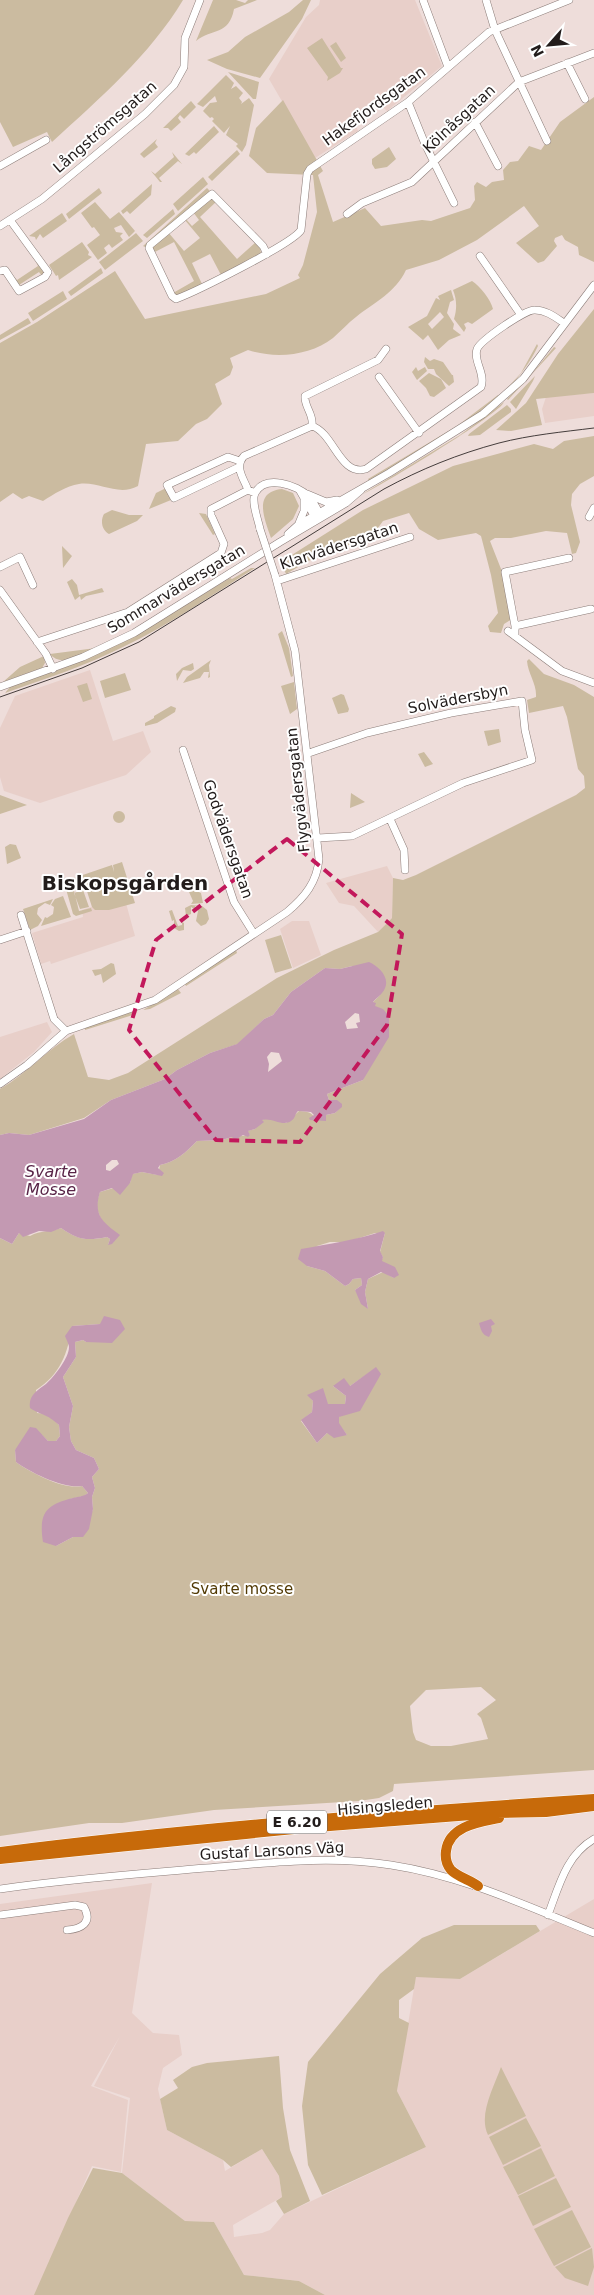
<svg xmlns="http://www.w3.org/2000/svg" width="594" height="2295" font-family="'DejaVu Sans',sans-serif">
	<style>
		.built { fill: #e8cfc9 }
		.green { fill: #cbbba0; fill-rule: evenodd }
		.water { fill: #c399b2; fill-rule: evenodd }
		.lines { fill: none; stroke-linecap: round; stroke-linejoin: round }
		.minor-casing { stroke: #8c7d79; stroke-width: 8 }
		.highway-casing { stroke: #fff; stroke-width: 11 }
		.minor { stroke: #fff; stroke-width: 7 }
		.highway { stroke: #c76a0a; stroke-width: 10 }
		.tram { stroke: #453d3c; stroke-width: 1 }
		.minor-bridge-casing { stroke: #8c7d79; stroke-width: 8; stroke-linecap: butt }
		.minor-bridge { stroke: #fff; stroke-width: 7 }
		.marked { fill: none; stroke: #c2185b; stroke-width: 4; stroke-dasharray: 10 6; stroke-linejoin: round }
		.labels { text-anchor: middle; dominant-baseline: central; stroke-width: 4; stroke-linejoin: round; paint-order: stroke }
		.shield { fill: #fff; stroke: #64605f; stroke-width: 1 }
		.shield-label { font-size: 14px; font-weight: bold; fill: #221c1b }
		.street-label { font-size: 15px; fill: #221c1b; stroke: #fff }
		.park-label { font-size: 15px; fill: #523a05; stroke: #fff }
		.water-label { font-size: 16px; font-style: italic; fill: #592548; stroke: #fff }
		.district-label { font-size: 20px; font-weight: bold; fill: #221c1b; stroke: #fff }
	</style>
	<rect width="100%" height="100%" fill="#eeddda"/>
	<path class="built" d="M320,0h95l27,66 -55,45 -13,-12 -21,18 5,14 -43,27 -46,-79 37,-62 13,-12z
		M594,393v23l-49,7 -3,-14 4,-12z
		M90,670l23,71 30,-10 8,21 -25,23 -86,28 -36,-12 -4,-14v-49l15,-32z
		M387,866l6,12 -1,40 -14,14 -24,-26 -15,-3 -13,-20z
		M124,896l11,40 -84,28 -1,-3 -9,3 -9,-31 51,-16 -1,-7z
		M292,921h17l12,34 -28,13 -13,-39z
		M47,1022l5,10 -18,20 -34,27v-42z
		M152,1883l-20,130 21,20 26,2 3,20 -19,13 -5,21 9,41 56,30 2,11 37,-22 17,27 3,21 -49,28 1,12 28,-4 8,-3 14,-16 142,-67 -29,-56 19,-115 44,3 134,-80v396h-269l-26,-14 -55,-6 -30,-53 -29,-1 -63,-48 8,-75 -36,-12 26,-50 -29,50 37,14 -7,72 -29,-6 -57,129h-35v-391z"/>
	<path class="green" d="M0,0h183c-33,55 -84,99 -131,142l-5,-10 -34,15 -13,-25z
		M213,0h23l9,3 3,-3h9l-23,9c-5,27 -22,19 -38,32z
		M303,0h8l-9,19 -42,59 -33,-9 -20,-9 21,-8 17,-15 44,-25z
		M322,38l19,30h2l-3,5 -13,8 1,-4 -21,-29z
		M336,42l10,16 -5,4 -11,-16z
		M228,72l31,10 -3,17h-3z
		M226,75l8,8 -3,6 5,-3 7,7 -4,5 3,4 -1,2 8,-6 5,7 -8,40 -4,7 -6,-6 2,-2 -12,-9 4,-9 -6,7 -12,-12 2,-2 -2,-2 -2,1 -7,-7 7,-8 7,-1 -2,-6 -12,11 -6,-3z
		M594,97v165l-15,-7 -1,-8 -13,-7 -3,-5 -7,3 -1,3 3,5 -13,15 -6,2 -22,-20 23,-17 -15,-20 -47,34 -38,20 -33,10c-11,23 -30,31 -50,47 -8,6 -15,14 -23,21 -23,18 -58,21 -85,12l-18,8 3,9 -3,8 -15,9 7,20 -15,15 -11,5 -18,17 -32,3 -8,42c-20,11 -39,-5 -59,-2 -13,2 -25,10 -36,17l-14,-5 -7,3 -9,-6 -13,9v-159l37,-21 78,-51 30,48 121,-25 34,-16 -2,-3 5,-10 14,-53 -4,-37 -46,-2 -18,-17 7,-28 27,-28 40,71 -5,4 15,47 32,-14 16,18 41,-6 9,1 39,-13 5,-8 -1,-14 3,-4 9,5 6,-5 12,-2 -1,-10 7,-8 8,-1 11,-15 12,4 19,-28z
		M191,101l5,6 -12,12 -4,-4 -2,3 3,4 -10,9 -3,-3h-5z
		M214,126l5,6 -23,22 -2,-2 -5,4 -4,-2z
		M157,139l-2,4 3,4 -14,11 -4,-4z
		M389,147l7,12 -9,8 -12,2 -3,-5v-5z
		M237,150l3,4 -28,27 -4,-4z
		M172,152l10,12 -4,-3 -19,17 3,4h-2l-9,-11 4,3 19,-17z
		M203,177l5,7 -30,27 -5,-7z
		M152,184l-1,11 -21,19 -3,-3 -4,3 -2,-3z
		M99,188l3,5 -33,26 -3,-5z
		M207,188l3,3 -65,56 -2,-1z
		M212,198l5,3 -17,16 37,42 19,-17 4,5 1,7 -40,21 -11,-21 -18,9 10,21 -24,12 -5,-3 21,-12 -20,-39 -21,11 -2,-5 17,-16 16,19 16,-13 -16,-19 1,-1 7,8 7,-6 -6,-8z
		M95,202l15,17 9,-7 16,19 -6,6 -8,-12 -7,3 2,4 7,1 -3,3 3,4 -11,8 -3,-4 -5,4 3,5 -9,7 -11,-15 13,-10 -6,-8 -2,1 -11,-15z
		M173,209l2,5 -28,24 -4,-3z
		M62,213l5,8 -24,17 -3,-4 -4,6 -1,-3 -6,-1z
		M136,233l7,8 -38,29 -6,-8z
		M82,242l7,10 -1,3 4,2 -33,23 -1,-5 -2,1 -7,-11z
		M36,262l8,10 -2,4 -3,-4 -20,13 -6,-9 4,4 21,-14z
		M101,268l2,5 -32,23 -3,-4z
		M472,281c8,5 19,19 21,28l-21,15 -4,-2 -4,2 2,4 -2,4 -10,-13c3,-10 3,-19 -1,-29z
		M451,290l3,10 -4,2 -3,11 7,11 -1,5 8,6 -12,5 -11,10 -10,-15 -5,5 -15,-13 19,-11 9,-18 4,2 -2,-4zM440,312l4,5 -12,12 -4,-5z
		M63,291l4,8 -34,22 -5,-8z
		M594,309v84l-58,6 6,26 -31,6 -15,-1 30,-27 32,-49z
		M28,318l3,5 -31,17v-5z
		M537,344l1,2c-9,19 -21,34 -36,48l19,-21z
		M554,347l2,1 -48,52 -1,-1 23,-23z
		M425,357l5,4 4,-2 9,3 9,13h1l1,7 -5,4 -13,-12 -2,-5h-6l-4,-7z
		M416,367l2,4 7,-4 2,4 -10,9 -5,-8z
		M429,373l12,6 5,9 -12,9 -4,-1 -4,-8 -7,-7z
		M535,376l-2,5 -17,28 -6,-7z
		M498,395l1,2c-40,32 -85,57 -130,84l-1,-2 89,-53z
		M504,402c-4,12 -125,85 -143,93l99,-60z
		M507,405l4,4v3l-31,23 -12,1 1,-2z
		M594,436v40l-14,8 -8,10 -1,11 9,37 -4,11 -4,1 -5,-21 -21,-2 -35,7h-16l-5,3 13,33 9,45 -8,5 -3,9 -11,-1 -2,-6 10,-13 -7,-38 -10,-39 -5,-3 -38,7 -19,-11 -10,-16 -26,8 -11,15 -58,22 -28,16 -3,-7 4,-9 76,-48 90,-44 81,-22 19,5 11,-8z
		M166,488l5,12 -22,9 7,-16z
		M282,489l11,4 6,13 -6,13 -22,19c-6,-18 -19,-46 11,-49z
		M112,510l17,5h14l-6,6 -28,13c-7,-4 -9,-13 -5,-20z
		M199,513l7,1 9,20 -2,1z
		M62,546l10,10 -9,12z
		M251,568h4c-43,27 -86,57 -132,79 -38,19 -78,32 -118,46l5,-6 61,-22 56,-25 103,-62 2,1z
		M72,579l5,6 2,10 23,-7 2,4 -18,4 -5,4 -1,-4 -5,4 -8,-18z
		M282,631l7,17 4,28 -2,1 -13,-43z
		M96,648c-13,6 -35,20 -46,6z
		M44,656l1,7 -3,5 -39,14 17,-15z
		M529,659l15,15 30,11 20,12v1073l-200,14 -1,7 -14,7 -20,3 -145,9 -92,13h-33l-89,13v-598l12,6 7,-11 11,3c11,-6 20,-4 31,-8 17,12 26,13 46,9l3,2 -2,6 8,-12c-9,-3 -20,-19 -19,-29 0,-4 2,-9 3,-12l30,-9 2,-9 10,-2 16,3 2,-10c16,-3 26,-13 37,-24l25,-1 10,-3 18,-2 -3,-4 8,-2 7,-9 5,-2 19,5 13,-12c9,1 12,0 17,9l10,-1v-4l9,-2 5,-5 -11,-8 -2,-6 36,-14 12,-74 -2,-4 7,-7 -28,-29 -12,3 -15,-1 -34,24 -18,23 -9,4 -26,25 -28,9 -33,17 -12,9 -54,21 -27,18 -55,17 -20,-2 -9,2v-46c28,-16 47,-40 74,-55l14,43 21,3 19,-7 149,-95 57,-28 44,-18 14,-14 1,-40 10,2 13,-5 160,-80 9,-7 -1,-12 -6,-7 -11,-52 -4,-11 -34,7 -2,-13 9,-3c1,-13 -8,-23 -9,-36zM375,1233h10l-5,19 3,5 -2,4 13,17 -11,-6 -15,7 -3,13 3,17 -13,-19 7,-5 -1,-7 -8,1 -4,5 -4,2 -20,-15 -18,-5 10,-20 13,-4h17zM101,1324l4,18h-19l-3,-2 -8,2 1,15 -13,20 10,29 -4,21 2,14 5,9 18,8 5,11 -7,8 3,11 -3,9 1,12 -10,27 -10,1 -17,9 14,-47 14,-3 4,-3 -6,-7c-18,4 -51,-13 -66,-24l-1,-12 27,-15 6,6h8l4,-5 -1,-11 -11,-11 -11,-1 -1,-23c24,-15 32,-37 36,-64zM376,1368l-37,49 -1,6 9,12 -20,-2 -10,10 -16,-22 11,-9 1,-11 -5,-6 20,9h17l1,-8 -13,-10h17zM481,1687l15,13 -19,14 4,4 7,21 -37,7h-20l-15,-6 -3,-8 -3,-26 16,-16z
		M211,660l-2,5 1,12 -2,1 1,-6h-5l-4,6 -17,5 4,-6z
		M193,663l1,6 -3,2 -8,-1 -6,11 -1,-7 6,-6z
		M125,673l6,17 -26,8 -5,-17z
		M294,682l3,27 -7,5 -9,-28z
		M87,683l5,16 -9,3 -6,-16z
		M341,694l3,1 5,14 -1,3 -10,2 -6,-16z
		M171,706l5,2 -1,4 -18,11 -12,3v-3l9,-5v-2z
		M499,729l2,13 -13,4 -4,-15z
		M424,752l9,12 -8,3 -7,-13z
		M351,793l14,9 -15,6z
		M0,795l27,10 -27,9z
		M113 817a6 6 0 1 1 12 0a6 6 0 1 1-12 0Z
		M10,844l6,1 5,13 -14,6 -2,-17z
		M122,862l13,41 -26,7h-14l-3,-3 -8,-25 -8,3 -2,-7 38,-13 2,7 -1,-7z
		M71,879l8,32 12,-3 1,3 -16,5 -3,-2 -7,-25z
		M83,890l6,17 -9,2 -6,-16z
		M195,890l6,3 2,10 -12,1 2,-3 -4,-9z
		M63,896l8,21 -30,9 4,-9 2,1 6,-4 1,-7 -3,-2 4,-6z
		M53,899l-3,6 -5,-2 -7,5 -1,6 5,6 -4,6 -8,4 -7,-21z
		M191,905l11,1 5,4 2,9 -3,5 -5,2 -5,-5 3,-15h-4l1,3h-2l-3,-2v7l-5,2 -1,-8z
		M172,910l6,16 4,-1v-3l2,1v7l-5,1 -5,-3v-8l-2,1 -3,-10z
		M281,935l11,33 -17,5 -10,-33z
		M236,950l1,3 -51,33 -1,-2z
		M111,963l3,1 2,10 -13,9 -2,-9 -6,2 -3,-6 9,-1z
		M178,989l3,4 -31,16 -7,1z
		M135,1011h2l-1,3 -51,16v-3z
		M454,1925h82l4,6 -80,48 -44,-2 -2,12 -15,11v18l10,5 -12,68 29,56 -104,48 -14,-30 -6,-59 6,-44 72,-88 42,-36z
		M279,2056l4,52 7,42 20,51 -26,13 -8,-13 6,-4 -3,-21 -17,-27 -31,18 -8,-7 -56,-30 -7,-31 18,-11 -5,-8 19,-13 15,-4z
		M501,2067l25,49 -38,19c-10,-20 6,-48 13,-68z
		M526,2118l15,28 -38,19 -14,-28z
		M541,2148l14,28 -37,19 -15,-28z
		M93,2168l29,5 63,48 29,1 30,53 55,6 26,14h-291l34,-77z
		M556,2178l15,29 -38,19 -15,-30z
		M572,2210l19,37 -37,19 -20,-37z
		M592,2248l2,19 -6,19 -23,-8 -10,-11z"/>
	<path class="water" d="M369,962c11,5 24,18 13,31 -3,4 -6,5 -9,9l3,1 -1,3 8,3 6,7v21l-26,43 -36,14 2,6h8l5,4v3l-7,6 -9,2v6l-16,-1 -1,-2 5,-3 -3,-3 -13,-1c-4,4 -2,7 -7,10 -8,6 -20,-4 -29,-1l2,2 -9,7 -7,2 2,4 -2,2 -5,-2 -8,5 -3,-3 -10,3 -25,1c-11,11 -21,21 -37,24l-2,3 6,5 -2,3 -20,-4 -9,2 -3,9 -10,12 -8,-7 -12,4c-7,23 2,30 20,43l-8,9 -4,1 2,-6 -3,-2c-21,4 -29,3 -46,-9l-10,4 -12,-1 -16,6 -4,-4 -7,11 -12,-6v-103l9,-2 20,2 55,-16 27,-19 54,-21 12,-9 33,-17 27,-9 27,-25 9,-4 18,-23 34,-24 15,1zM355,1013l4,1 1,8 -4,1 2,5 -11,1 -2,-7zM271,1052l8,1 3,8 -14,11 1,-8 -2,-7zM112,1160h5l2,4 -9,7 -4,-1v-5z
		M383,1231l2,2 -5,18 3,6 -1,4 13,6 4,8 -5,3 -13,-6 -13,7 -3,13 3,17 -7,-5 -6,-14 7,-5 -1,-7 -8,1 -4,5 -4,2 -20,-15 -18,-5 -9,-7 3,-10c28,-5 55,-9 82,-18z
		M104,1316l16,4 5,9 -13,14 -26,-1 -3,-2 -8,2 1,15 -13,20 10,29 -4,21 2,14 5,9 18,8 5,11 -7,8 3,11 -3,9 1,12 -4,20 -6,8h-10l-17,9 -13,-4c-5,-32 5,-38 34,-45 5,-1 7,-1 11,-4l-6,-7c-18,3 -51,-13 -66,-24l-1,-12 15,-23 6,1 12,13h8l4,-5 -1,-11c-13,-12 -17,-9 -29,-17 -2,-13 8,-18 16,-24 8,-7 23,-26 23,-37 0,-3 -3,-8 -4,-11l7,-10 28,-2z
		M491,1319l4,5 -4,2 1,5 -3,6c-7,-2 -8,-7 -10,-14z
		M376,1367l5,7 -21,37 -21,6v6l8,12 -13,3 -7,-5 -10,10 -16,-23 11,-8 1,-11 -6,-6 16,-7 5,16h17l1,-8 -13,-10 11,-8 6,8z"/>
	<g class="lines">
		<g class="minor-casing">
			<path id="minor" d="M423,0l25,67
				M486,0l9,30 52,111
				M567,63l18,36
				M408,102l17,42 29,59
				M475,122l23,44
				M0,166l46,-26
				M347,214l15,-11 50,-21 107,-100 75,-29
				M0,226l42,-27 45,-37 58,-48 29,-29 10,-18 1,-29 15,-38
				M267,254l-4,-8 -51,-52 -62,51 -1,3 23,48 4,3c19,-7 118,-56 125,-69l6,-56 3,-5 98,-67 81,-70 80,-32
				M480,256l41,59
				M0,271l5,-1 14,21 26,-14 3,-5 -38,-52
				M379,377l40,56
				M312,426c2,-12 -8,-19 -7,-30l73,-36 8,-11
				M239,467l-65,31 -7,-13 61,-28 12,4
				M248,490c-4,-11 -14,-23 -4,-34l68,-30c22,7 28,51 54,43l115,-82c5,-13 -8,-26 -4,-38 4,-9 49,-40 58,-39 11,0 20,7 29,13
				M300,491l16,28
				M307,494l19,8 11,-2
				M589,517l5,-9
				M299,523l5,-12v-11
				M260,529c-2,-10 -9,-27 -5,-36 10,-19 42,-8 53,3 6,6 9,13 13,20
				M288,534l10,-9 91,-52 94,-59 40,-35 71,-94
				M0,567l20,-10 13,28
				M277,581l133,-44
				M0,590l46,64 7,15
				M515,626l76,-17
				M508,631l54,40 32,12
				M515,636v-10l-10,-54 64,-14
				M37,642l91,-30 93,-59 3,-9 -13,-29v-6l37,-19 7,3
				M0,687l83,-30 51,-24 146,-91 66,-39 15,-13
				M183,750l51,152 20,32
				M309,753l58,-20 84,-20 71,-12 3,29 7,30 -69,23 -111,53 -34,2
				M390,819l14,31 1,20
				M21,915l33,104 12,12
				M0,940l27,-9
				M0,1084l27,-19 39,-34 89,-31 132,-88c18,-15 30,-30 32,-53l-24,-208 -20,-76
				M0,1889c68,-10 138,-15 206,-21 62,-5 123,-13 185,-3 72,11 136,41 203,68
				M0,1915l75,-10 9,2c9,16 -3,22 -17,23
				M548,1915c11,-29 18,-60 46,-76"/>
		</g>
		<g class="highway-casing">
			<path id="highway" d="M0,1852c197,-25 396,-40 594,-53
				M0,1859l304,-31 193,-15 49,-1 48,-6
				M478,1886c-8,-6 -20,-9 -27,-16 -4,-5 -6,-12 -5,-19 3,-25 33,-29 53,-33"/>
		</g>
		<use href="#minor" class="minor"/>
		<use href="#highway" class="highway"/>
		<path class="tram" d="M0,697l82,-29 57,-26 245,-153c37,-20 74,-35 115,-46 31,-8 63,-11 95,-15"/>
		<g class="minor-bridge-casing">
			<path id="minor-bridge" d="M260,529l15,46"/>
		</g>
		<use href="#minor-bridge" class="minor-bridge"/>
	</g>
	<path class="marked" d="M287,839l115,95 -15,91 -87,117 -84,-2 -87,-110 27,-90z"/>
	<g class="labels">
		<rect class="shield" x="267" y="1810.5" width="60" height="23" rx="4"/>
		<g class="shield-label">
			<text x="297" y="1822">E 6.20</text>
		</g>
		<g class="street-label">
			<text transform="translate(374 106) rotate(-36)">Hakefjordsgatan</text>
			<text transform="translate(459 119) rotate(-43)">Kölnåsgatan</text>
			<text transform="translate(105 127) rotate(-41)">Långströmsgatan</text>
			<text transform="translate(339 546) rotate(-18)">Klarvädersgatan</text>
			<text transform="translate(176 589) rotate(-31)">Sommarvädersgatan</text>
			<text transform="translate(458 699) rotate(-11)">Solvädersbyn</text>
			<text transform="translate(298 790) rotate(-96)">Flygvädersgatan</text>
			<text transform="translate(228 839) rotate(71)">Godvädersgatan</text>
			<text transform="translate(385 1806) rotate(-5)">Hisingsleden</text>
			<text transform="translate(272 1851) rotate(-3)">Gustaf Larsons Väg</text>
		</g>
		<g class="park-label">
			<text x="242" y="1589">Svarte mosse</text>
		</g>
		<g class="water-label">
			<text x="51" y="1171">Svarte<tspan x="51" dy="18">Mosse</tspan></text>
		</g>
		<g class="district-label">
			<text x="125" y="883">Biskopsgården</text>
		</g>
	</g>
	<g transform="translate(549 45) rotate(243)" stroke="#ffffff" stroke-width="4" paint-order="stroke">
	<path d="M0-4L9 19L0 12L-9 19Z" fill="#221c1b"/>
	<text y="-8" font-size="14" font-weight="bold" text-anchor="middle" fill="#221c1b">N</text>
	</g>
</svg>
